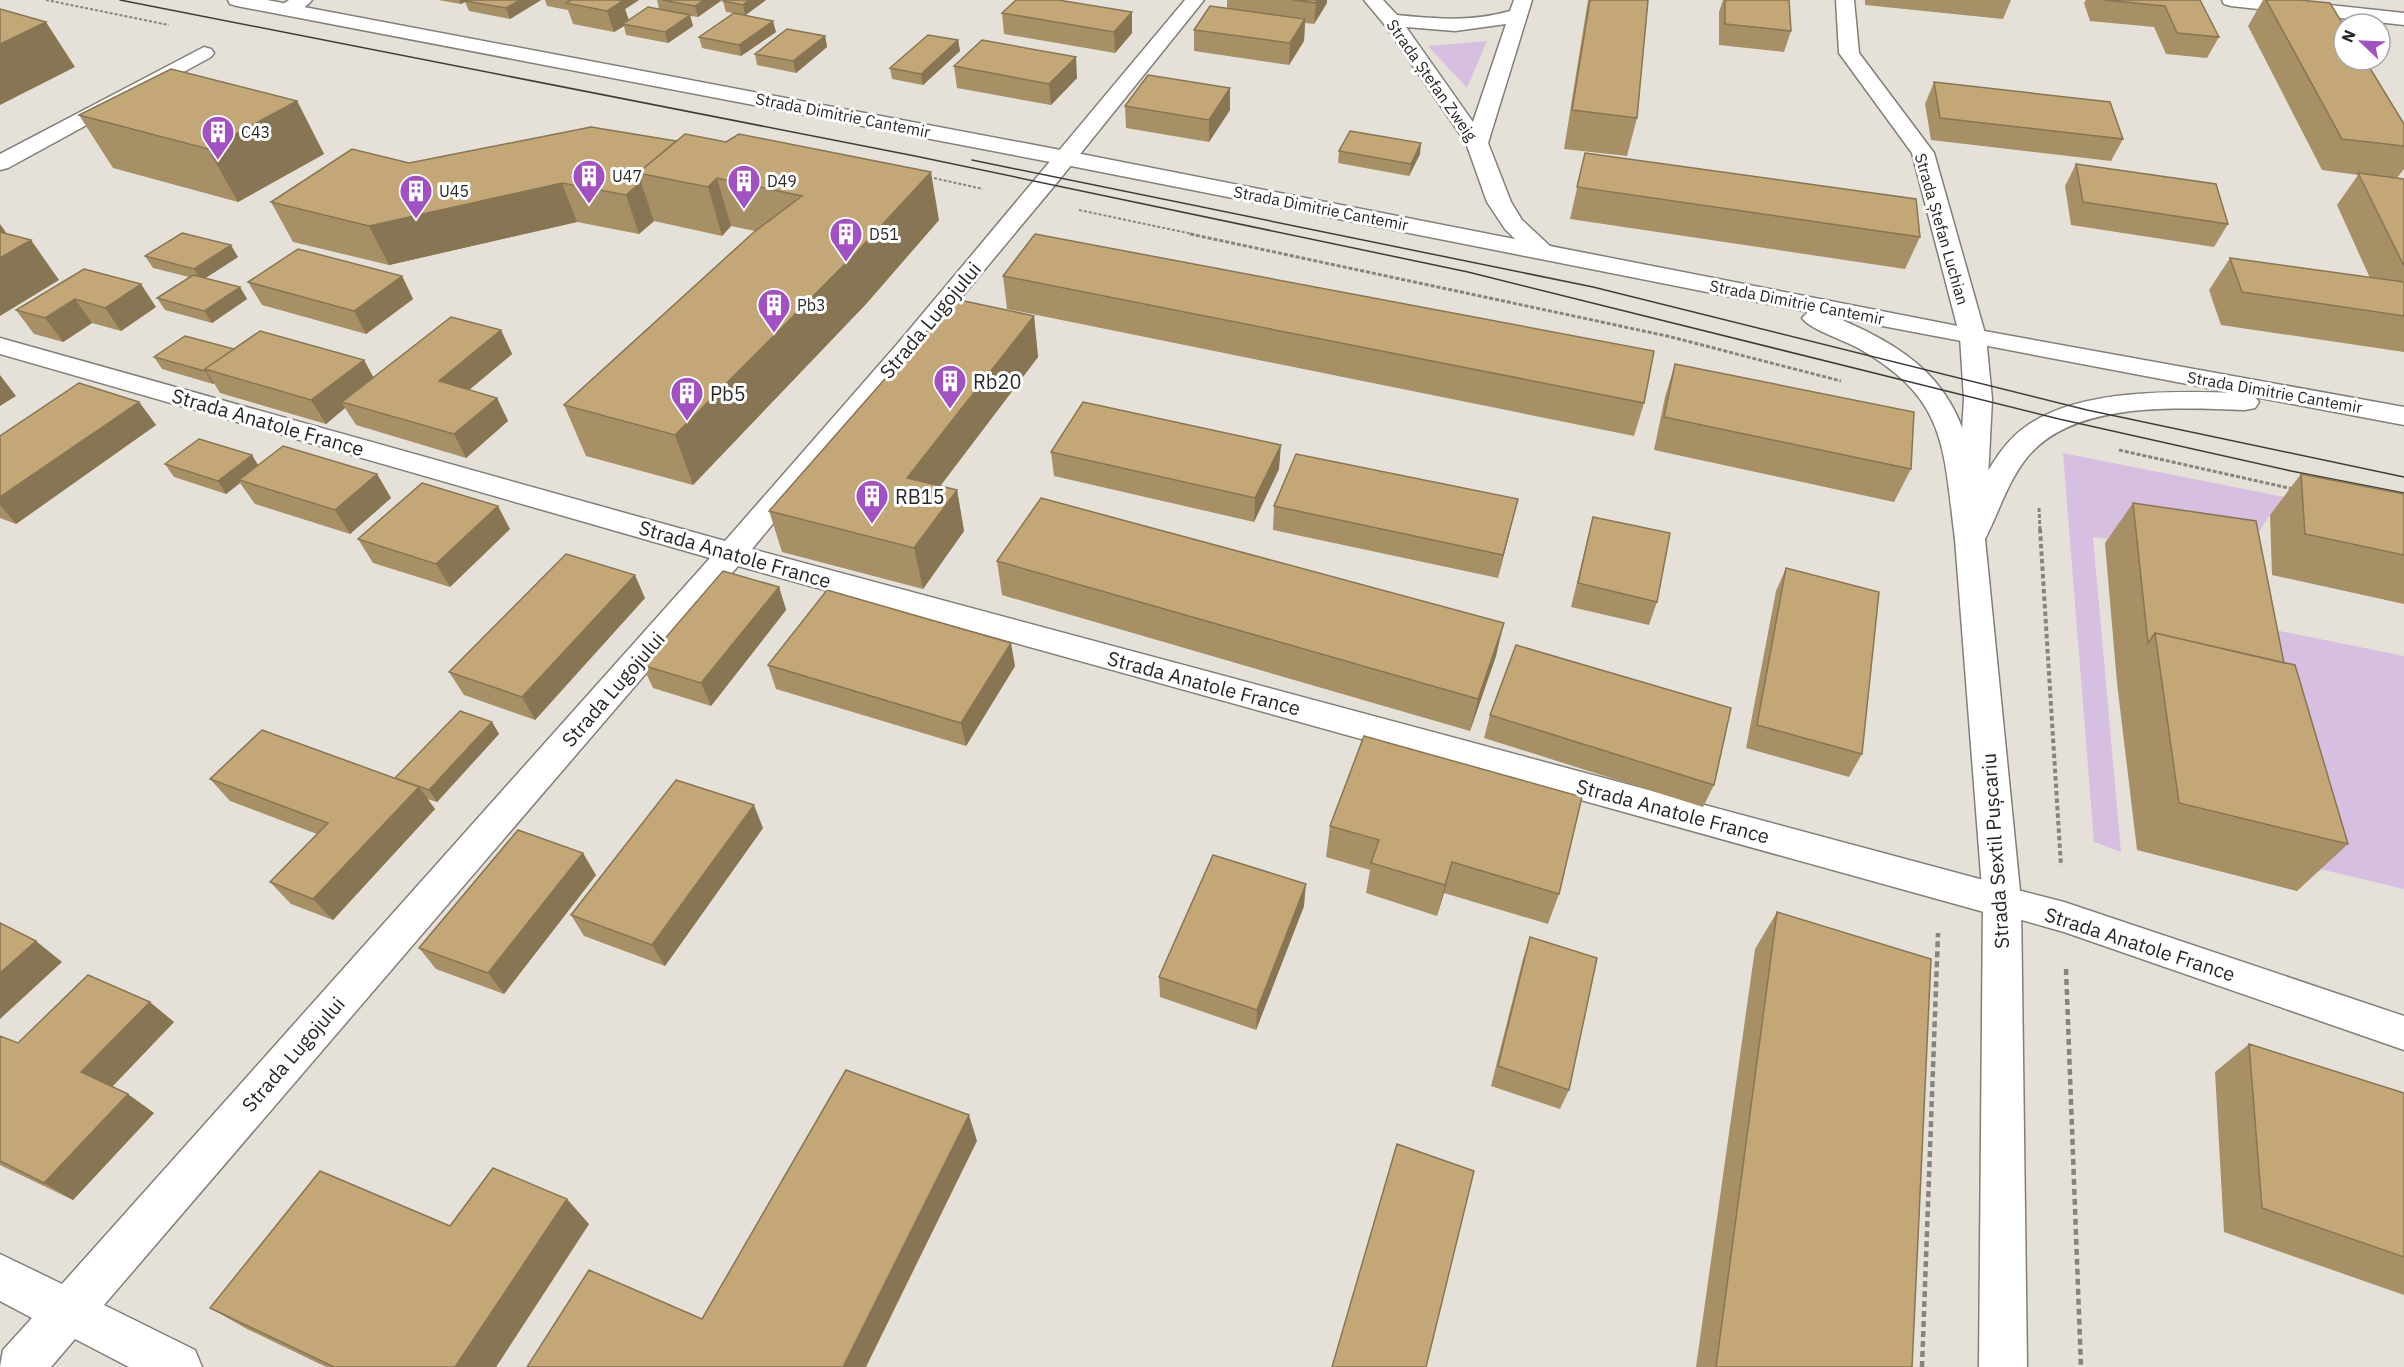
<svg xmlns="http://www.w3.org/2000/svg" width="2404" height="1367" font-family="'IBM Plex Sans',sans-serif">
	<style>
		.green { fill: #d7bfe1 }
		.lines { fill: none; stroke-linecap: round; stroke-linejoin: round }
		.service-casing { stroke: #837e78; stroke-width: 3 }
		.minor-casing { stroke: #837e78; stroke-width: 3 }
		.tertiary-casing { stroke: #837e78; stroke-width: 3 }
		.primary-casing { stroke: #837e78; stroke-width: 3 }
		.path-far3 { stroke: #87847f; stroke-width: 2; stroke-dasharray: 3 2; stroke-linecap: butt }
		.path-far2 { stroke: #87847f; stroke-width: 3; stroke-dasharray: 4 2; stroke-linecap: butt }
		.path-far1 { stroke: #87847f; stroke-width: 4; stroke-dasharray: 4.5 3; stroke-linecap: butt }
		.path { stroke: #87847f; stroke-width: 4.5; stroke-dasharray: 6 4; stroke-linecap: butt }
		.service { fill: #fff; fill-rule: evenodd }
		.minor { fill: #fff; fill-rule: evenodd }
		.tertiary { fill: #fff; fill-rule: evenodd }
		.primary { fill: #fff; fill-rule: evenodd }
		.tram { stroke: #3e3c39; stroke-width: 1.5 }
		.wall { fill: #a89066 }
		.shaded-wall { fill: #887553 }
		.building { fill: #c3a777; stroke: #887553; stroke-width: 1.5 }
		.labels { text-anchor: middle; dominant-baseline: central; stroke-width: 6; stroke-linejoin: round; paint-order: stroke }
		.far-street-label { font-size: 16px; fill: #282724; stroke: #fff }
		.far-poi-label { font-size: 16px; fill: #282724; stroke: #fff; text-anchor: start }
		.street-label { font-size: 20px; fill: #282724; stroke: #fff }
		.poi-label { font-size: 20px; fill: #282724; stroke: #fff; text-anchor: start }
	</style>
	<rect width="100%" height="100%" fill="#e5e1d9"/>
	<path class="green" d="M1487,41l-20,47 -39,-42z
		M2063,453l341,68 -134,-6 -27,40 -150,-18 28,315 -27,-10z
		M2235,622l169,34v233l-131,-31z"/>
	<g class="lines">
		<g class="service-casing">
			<path id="service" d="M2002,886l62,16 340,114v34l-340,-118 -74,-21 -5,-10 5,-10z"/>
		</g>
		<g class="minor-casing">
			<path id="minor" d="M289,0h23c-7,9 -21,16 -33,13l-3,-4z
				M1185,0h19l-144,179 -308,370 1250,336 13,5 6,11 -6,11 -13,5 -1264,-351 -634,739 91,45 7,17h-73l-54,-28 -24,28h-51l3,-17 29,-32 -32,-17v-47l62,30 648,-726 -710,-204v-16l725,203 174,-199z
				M1364,0h19l14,15c39,4 75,7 113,-4l4,-11h18l-44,143 23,59 11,18 29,27 3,5 -3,5 -9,2 -9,-2 -28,-28 -18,-27 -21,-59 -82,-119zM1506,24l-33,98 -67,-95 49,4z
				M1836,0h18l5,53 75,100 52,184 -4,5 -9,3 -9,-3 -4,-5 -48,-184 -73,-100z
				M2222,0h61l121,13v12l-173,-19 -7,-2z
				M204,47l7,2 3,4 -3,4 -203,111 -8,2v-16z"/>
		</g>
		<g class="tertiary-casing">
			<path id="tertiary" d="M1973,329l9,3 4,5 6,62 -7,140 36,362 6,466h-48l4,-466 -28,-362 9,-140 -4,-62 4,-5z"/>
		</g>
		<g class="primary-casing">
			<path id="primary" d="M228,0h39l799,151 907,178 431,78v18l-149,-28 4,5 -4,6 -10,2c-68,-2 -175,-10 -220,50 -20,26 -28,59 -44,86l-11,3 -11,-3 -4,-7c-12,-92 -7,-140 -97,-191 -14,-8 -47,-18 -56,-30l6,-6 -742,-147 -829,-159 -7,-2zM1835,317l400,76c-62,-2 -154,-4 -207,32 -23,15 -38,41 -50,65 -15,-98 -53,-135 -143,-173z"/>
		</g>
		<path class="path-far3" d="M46,0l123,25
			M929,177l54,12
			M1079,210l118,25"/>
		<path class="path-far2" d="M1190,234l477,102 174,45
			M2119,450l174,39
			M2039,508l1,22"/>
		<path class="path-far1" d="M2040,529l21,337"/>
		<path class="path" d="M2066,969l15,398
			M1922,1367l16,-434"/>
		<use href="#service" class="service"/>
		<use href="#minor" class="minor"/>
		<use href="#tertiary" class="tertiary"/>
		<use href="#primary" class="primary"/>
		<path class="tram" d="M120,0l795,156 553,116 591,147 232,52 113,22
			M972,160l621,127 494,123 317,67"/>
	</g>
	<path class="wall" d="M438,0h103l-31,19 -41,-8 -4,-9 -4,2z
		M545,0h94l-14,9 4,11 30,-11 -2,-9h65l-24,17 -8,-1 3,10 -25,17 -42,-8 -2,-9 -10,6 -41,-8 -5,-14 -21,-4z
		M724,0h42l-20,15 30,17 -35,24 -39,-8 -3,-11 34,-24 -7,-1 -3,-11z
		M1227,0h100v3l-13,21 -9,-1 -1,18 -15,24 -95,-14v-21l33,-21z
		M1588,0h60l-11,118 -10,38 -63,-7z
		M1723,0h66l2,31 -7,21 -65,-7v-33z
		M1865,0h146l-8,19 -138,-14z
		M2086,0h114l19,37 -12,21 -41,-4 -12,-27 -64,-6 -6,-18z
		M2263,0h37l104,124v45l-7,9 7,1v173l-183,-27 -12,-35 21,-32 140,20 -33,-73 21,-30 -36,-5 -74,-144z
		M1002,13l130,20 -17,20 -111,-19z
		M825,36l2,11 -31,26 -39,-8 -2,-11z
		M958,40l2,11 -37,34 -31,-6 -2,-11z
		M954,66l123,12 -26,27 -94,-17z
		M1934,82l189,57 -12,22 -180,-21 -6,-36z
		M1230,88v22l-21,32 -83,-14 -1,-22z
		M297,101l27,53 -86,48 -125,-34 -34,-53z
		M591,127l348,93 -73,84 -173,181 -107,-29 -22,-51 191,-174 -24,-5 -9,10 -68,-15 -15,13 -62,-12 -188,43 -96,-23 -22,-40 138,-39z
		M1339,151l81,3 -11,22 -71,-13z
		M1585,153l335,84 -15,32 -335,-50z
		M2076,164l152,60 -14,23 -143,-22 -6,-39z
		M145,256l93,1 -33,21 35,9 7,12 -35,24 -47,-13 -8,-12 32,-21 -36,-9z
		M84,269l72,38 -35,24 -29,-8 -29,19 -29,-8 -18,-24z
		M402,276l11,23 -47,35 -104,-29 -14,-23z
		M1003,276l641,127 -10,33 -627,-127z
		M1034,316l4,41 -98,129 17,4 7,41 -41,58 -141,-37 -13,-41z
		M501,330l11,24 -43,36 28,8 11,23 -42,37 -110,-33 -11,-17 -19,16 -106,-31 -6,-10 -1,1 -51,-15 -8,-12 80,-8 130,11 9,17z
		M1675,364l236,105 -17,33 -240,-52 11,-53z
		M139,402l17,23 -140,99 -16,-6v-82z
		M1051,452l228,17 -25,53 -200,-46z
		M165,464l212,10 14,24 -41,36 -95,-30 -15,-21 -14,11 -52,-17z
		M2301,474l103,20v110l-132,-29 -2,-60z
		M2133,503l151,160 64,181 -51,47 -160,-41 -20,-167 -12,-140z
		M1274,506l238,17 -14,55 -225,-48z
		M1593,517l64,85 -8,23 -78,-18 16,-66z
		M510,529l-60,58 -77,-24 -15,-24z
		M997,561l499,95 -26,75 -468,-136z
		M1786,568l76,186 -13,23 -103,-29 30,-157z
		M779,587l7,23 -75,96 -58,-18 -11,-23z
		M645,598l-110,122 -71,-25 -15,-23z
		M768,665l247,1 -49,80 -190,-57z
		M1490,715l224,70 -11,22 -219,-69z
		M492,722l7,12 -62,68 -10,-3 8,10 -102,111 -42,-16 -21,-22 47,-48 -87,-33 -20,-22 185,-1z
		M1330,826l229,68 -11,30 -104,-31 -7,23 -71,-23 4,-23 -44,-13z
		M763,828l-98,138 -81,-30 -13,-21z
		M596,875l-92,119 -68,-25 -17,-21z
		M1304,906l-48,124 -96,-33 -1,-20z
		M1777,912l135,455h-216l59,-418z
		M1530,937l39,153 -9,19 -69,-23 32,-127z
		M174,1022l-62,65 42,26 -81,87 -73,-35v-129l18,7z
		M2249,1044l155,49v202l-180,-63 -9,-160z
		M589,1224l-93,143h-170l-79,-38 -37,-21 240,-82z"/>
	<path class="shaded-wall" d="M459,0h10l-4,1v1l-4,2z
		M520,0h21l-31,19 -4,-11z
		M605,0h34l-14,9 4,13 -6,2 1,2 -10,6 -7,-21z
		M704,0h18l-24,17 -3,-11z
		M749,0h17l-21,15 -2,-10z
		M1317,0h10v3l-13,21 2,-21z
		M1132,12v21l-17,20 -1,-21z
		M690,15l3,11 -25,17 -3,-11z
		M1305,19l-1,22 -15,24 1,-22z
		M773,21l3,11 -35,24 -2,-11z
		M46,22l29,45 -75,38v-61z
		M825,36l2,11 -31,26 -3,-12z
		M958,40l2,11 -37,34 -2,-11z
		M1076,57l1,21 -26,27 -2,-21z
		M1230,88v22l-21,32v-22z
		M297,101l27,53 -86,48 -30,-53z
		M1421,143l-1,11 -11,22 2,-12z
		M931,172l8,48 -73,84 -173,181 -18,-50z
		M717,178l14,48 -9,10 -14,-49z
		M641,182l13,39 -15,13 -13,-39z
		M562,183l15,39 -188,43 -20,-39z
		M0,224l17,24 14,-8 28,40 -59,36z
		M231,245l7,12 -37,24 -7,-12z
		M402,276l11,23 -47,35 -12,-23z
		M141,284l15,23 -35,24 -16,-23z
		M240,287l7,12 -35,24 -8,-12z
		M75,299l17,24 -29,19 -18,-24z
		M1034,316l4,41 -122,161 -9,-40z
		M501,330l11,24 -61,51 -12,-24z
		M364,360l13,24 -35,18 3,6 -19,16 -15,-24z
		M205,371h1l8,12 -1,1z
		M0,375l16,21 -16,10z
		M497,398l11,23 -42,37 -12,-24z
		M139,402l17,23 -140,99 -16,-19v-8z
		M1281,445l-2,24 -25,53 1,-24z
		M252,455l8,13 -21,12 1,3 -14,11 -8,-13z
		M377,474l14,24 -41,36 -15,-24z
		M957,490l7,41 -41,58 -9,-41z
		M1518,499l-6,24 -14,55 5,-23z
		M498,506l12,23 -60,58 -14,-23z
		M635,575l10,23 -110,122 -13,-23z
		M779,587l7,23 -75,96 -10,-23z
		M1504,623l-8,33 -26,75 8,-32z
		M1011,643l4,23 -49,80 -5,-23z
		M492,722l7,12 -62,68 -8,-12z
		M419,787l16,22 -102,111 -20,-21z
		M754,805l9,23 -98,138 -13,-21z
		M583,853l13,22 -92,119 -16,-21z
		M1452,862l-8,31 -7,23 8,-31z
		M1306,884l-2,22 -48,124 1,-20z
		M36,941l26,21 -62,57v-46z
		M150,1002l24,20 -67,70 -26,-20z
		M128,1094l26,19 -81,87 -29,-17z
		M969,1115l8,26 -111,226h-23z
		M567,1199l22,25 -93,143h-41z"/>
	<path class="building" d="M466,0h54l-14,8 -41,-7z
		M571,0h46l6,1 -16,10 -41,-8z
		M662,0h42l-9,6z
		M724,0h25l-6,5 -20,-4z
		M1016,0h42l74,12 -18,20 -112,-19z
		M1293,0h24l-1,3z
		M1590,0h58l-11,118 -65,-8z
		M1725,0h64l2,31 -66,-7z
		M2104,0h96l19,37 -42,-4 -12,-27z
		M2266,0h34l30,3 14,23v34h21l39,64v22l-62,-7z
		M1210,6l95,13 -15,24 -96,-13z
		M648,7l42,8 -25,17 -42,-8z
		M0,9l46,13 -46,22z
		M734,13l39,8 -34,24 -40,-8z
		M787,29l38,7 -32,25 -38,-7z
		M928,35l30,5 -37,34 -31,-6z
		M982,40l94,17 -27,27 -95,-18z
		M171,69l126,32 -89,48 -129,-34z
		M1148,75l82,13 -21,32 -84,-14z
		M1934,82l176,20 13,37 -183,-21z
		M591,127l85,14 -38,32 3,9 -15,13 -64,-12 -193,43 -98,-24 81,-53 57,14z
		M1350,131l71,12 -10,21 -72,-13z
		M685,134l41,8 13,-8 192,38 -76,82 -180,181 -111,-30 190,-173 48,-36 -85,-18 -9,9 -70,-14z
		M1585,153l331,46 4,38 -343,-50z
		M2076,164l140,20 12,40 -145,-22z
		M2358,173l46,6v87z
		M0,232l31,8 -31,18z
		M182,233l49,12 -37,24 -49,-13z
		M1035,234l619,117 -10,52 -641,-127z
		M298,249l104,27 -48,35 -106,-29z
		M2230,258l174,24v34l-162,-24z
		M84,269l57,15 -36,24 -30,-9 -30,19 -29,-8z
		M193,275l47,12 -36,24 -47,-13z
		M955,299l79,17 -127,162 50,12 -43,58 -145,-37z
		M451,317l50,13 -62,51 58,17 -43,36 -112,-32z
		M260,331l104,29 -53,40 -106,-31z
		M185,336l49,13 -29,20 1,2h-1l-51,-14z
		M1675,364l239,48 -3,57 -247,-52z
		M79,383l60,19 -139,95v-61z
		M1083,402l198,43 -26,53 -204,-46z
		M199,439l53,16 -34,26 -53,-17z
		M283,446l94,28 -42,36 -96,-30z
		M1296,454l222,45 -15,56 -229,-49z
		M2301,474l103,20v61l-99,-21z
		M422,483l76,23 -62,58 -78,-25z
		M1041,498l463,125 -26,76 -481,-138z
		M2133,503l123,18 28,142 -129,-30 -7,10z
		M1593,517l77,16 -13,69 -79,-19z
		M566,554l69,21 -113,122 -73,-25z
		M1786,568l93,24 -17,162 -105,-29z
		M723,571l56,16 -78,96 -59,-18z
		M827,590l184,53 -50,80 -193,-58z
		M2155,633l140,32 53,179 -169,-41z
		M1516,645l215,63 -17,77 -224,-70z
		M460,711l32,11 -63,68 -34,-12z
		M262,730l157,57 -106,112 -43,-17 58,-59 -118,-44z
		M1364,736l218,61 -23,97 -107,-32 -7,23 -74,-22 8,-23 -49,-14z
		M676,780l78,25 -102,140 -81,-30z
		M518,830l65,23 -95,120 -69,-25z
		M1213,855l93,29 -49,126 -98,-33z
		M1777,912l154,47 -19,408h-196z
		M0,923l36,18 -36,32z
		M1530,937l67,21 -28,132 -71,-24z
		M88,975l62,27 -69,70 47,22 -84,89 -44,-22v-125l18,7z
		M2249,1044l155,49v164l-142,-49z
		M846,1070l123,45 -126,252h-316l62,-97 113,49z
		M1397,1144l77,27 -48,196h-94z
		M493,1168l74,31 -112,168h-121l-124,-59 110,-137 130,55z"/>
	<defs>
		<g id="building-pin" transform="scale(1.725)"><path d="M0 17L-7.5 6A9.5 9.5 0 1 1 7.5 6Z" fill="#a151c1" stroke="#fff"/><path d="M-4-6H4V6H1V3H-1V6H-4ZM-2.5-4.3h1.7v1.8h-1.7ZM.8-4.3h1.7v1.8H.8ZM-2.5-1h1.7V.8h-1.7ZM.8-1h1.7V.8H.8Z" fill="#fff"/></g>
	</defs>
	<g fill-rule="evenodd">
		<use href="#building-pin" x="218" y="132"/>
		<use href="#building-pin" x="589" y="176"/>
		<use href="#building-pin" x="744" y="181"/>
		<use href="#building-pin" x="416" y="191"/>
		<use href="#building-pin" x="846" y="234"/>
		<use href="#building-pin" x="774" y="305"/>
		<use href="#building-pin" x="950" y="381"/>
		<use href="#building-pin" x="687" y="393"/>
		<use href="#building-pin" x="872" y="496"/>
	</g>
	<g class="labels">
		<g class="far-street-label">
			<text transform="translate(1432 80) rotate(55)">Strada Ștefan Zweig</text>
			<text transform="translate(843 115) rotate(11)">Strada Dimitrie Cantemir</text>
			<text transform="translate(1321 208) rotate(11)">Strada Dimitrie Cantemir</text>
			<text transform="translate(1942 229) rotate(74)">Strada Ștefan Luchian</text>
			<text transform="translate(1797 302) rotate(11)">Strada Dimitrie Cantemir</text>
			<text transform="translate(2275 392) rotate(10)">Strada Dimitrie Cantemir</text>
		</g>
		<g class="far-poi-label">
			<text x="241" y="132">C43</text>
			<text x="612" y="176">U47</text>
			<text x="767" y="181">D49</text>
			<text x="439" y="191">U45</text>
			<text x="869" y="234">D51</text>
			<text x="797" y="305">Pb3</text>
		</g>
		<g class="street-label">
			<text transform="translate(930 320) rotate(-50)">Strada Lugojului</text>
			<text transform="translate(268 422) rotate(16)">Strada Anatole France</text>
			<text transform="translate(735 554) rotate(16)">Strada Anatole France</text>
			<text transform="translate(1204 683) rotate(15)">Strada Anatole France</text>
			<text transform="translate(613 689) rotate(-49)">Strada Lugojului</text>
			<text transform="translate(1673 811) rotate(15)">Strada Anatole France</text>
			<text transform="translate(1995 851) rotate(-94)">Strada Sextil Pușcariu</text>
			<text transform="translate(2140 944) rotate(18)">Strada Anatole France</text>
			<text transform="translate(293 1054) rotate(-49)">Strada Lugojului</text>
		</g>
		<g class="poi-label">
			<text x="973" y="381">Rb20</text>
			<text x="710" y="393">Pb5</text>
			<text x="895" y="496">RB15</text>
		</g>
	</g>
	<g transform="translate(2362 42) rotate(293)"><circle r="28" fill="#ffffff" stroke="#a9a9a7" stroke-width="1.5"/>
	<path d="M0-4.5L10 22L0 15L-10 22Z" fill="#a151c1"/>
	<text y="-9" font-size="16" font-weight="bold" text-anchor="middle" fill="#282724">N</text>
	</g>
</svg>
